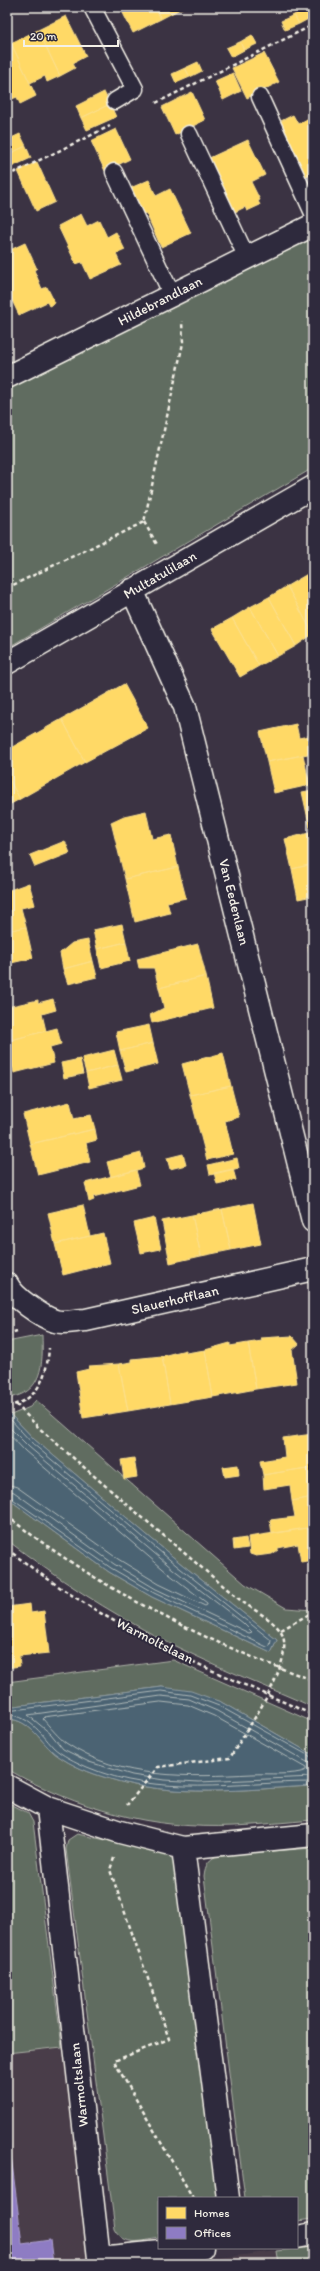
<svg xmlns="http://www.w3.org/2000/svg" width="320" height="2271" font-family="Itim,sans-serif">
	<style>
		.built { fill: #4a3e4a }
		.green { fill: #606c60; stroke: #aaaea4 }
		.water { fill: #4b6473; stroke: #8f9ca2 }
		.homes { fill: #ffd966; stroke: #fce08d }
		.offices { fill: #8e7cc3; stroke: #ad9fce }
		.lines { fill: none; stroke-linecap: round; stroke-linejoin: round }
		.shore { stroke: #b0b9b9; stroke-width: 1 }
		.service-casing { stroke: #f4f1e8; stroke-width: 19 }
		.minor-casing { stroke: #f4f1e8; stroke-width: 25 }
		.path { stroke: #f4f1e8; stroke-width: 2.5; stroke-dasharray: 4 3; stroke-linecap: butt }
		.service { stroke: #2f2a3d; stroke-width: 16 }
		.minor { stroke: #2f2a3d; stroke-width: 22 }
		.labels { text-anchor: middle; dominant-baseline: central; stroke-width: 4; stroke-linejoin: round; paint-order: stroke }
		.street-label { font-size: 14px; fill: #f4f1e8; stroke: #2f2a3d }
	</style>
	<rect width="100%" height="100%" fill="#3b3343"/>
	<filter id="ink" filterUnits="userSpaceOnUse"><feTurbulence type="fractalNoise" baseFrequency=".025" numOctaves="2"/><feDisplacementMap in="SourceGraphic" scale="8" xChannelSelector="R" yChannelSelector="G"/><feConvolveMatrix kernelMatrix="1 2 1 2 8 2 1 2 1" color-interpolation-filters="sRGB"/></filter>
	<g filter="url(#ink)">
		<path class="built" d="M62,2047l32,217h-87v-211z
			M277,2251l2,13h-110z"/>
		<path class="green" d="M313,234v234l-306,180v-258z
			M42,1335c1,29 1,59 -35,63v-56z
			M36,1400l209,184 41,24 27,2v97c-50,-22 -101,-42 -150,-67 -55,-29 -107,-62 -156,-100v-42l102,74 43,25 119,56 6,-13 -98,-78 -144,-122 -24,-25 19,-8z
			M173,1660l140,62v33l-92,-53 -59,-15 -155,20v-25z
			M7,1719c24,0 34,25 50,36 15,11 33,18 50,23 66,21 138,11 206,8v34c-26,2 -53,5 -79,6 -81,4 -157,-17 -227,-57z
			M7,1802l21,11 5,9 29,225 -55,6z
			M77,1834l82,17 11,6 5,8 42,333h-58v40c-17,3 -35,9 -44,-9l-49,-380 2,-9z
			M313,1848v371l-16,2v-23h-52l-41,-322c1,-11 5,-18 16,-21z
			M313,2247v17h-34l-2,-13z"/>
		<path class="water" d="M11,1415l24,25 144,122 98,78 -6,13 -119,-56 -43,-25 -102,-74v-82z
			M162,1687l29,4 30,11 92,53v31c-68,3 -140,13 -206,-8 -17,-5 -35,-12 -50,-23 -16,-11 -26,-36 -50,-36v-12z"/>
		<path class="homes" d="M120,7h35l6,12 -28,14z
			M155,7h29l-23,12z
			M307,8l5,9 -13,7 -5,-9z
			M294,15l5,9 -14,6 -4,-9z
			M66,16l20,40 -13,7 2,5 -15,8 -22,-46z
			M38,30l22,46 -13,6 -2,-6 -15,7 -19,-40z
			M252,35l5,9 -13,6 -4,-8z
			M240,42l4,8 -13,7 -5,-9z
			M11,43l25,53 -16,8 -3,-7 -10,4v-56z
			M264,53l15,29 -32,16 -15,-30z
			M198,62l4,9 -12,6 -5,-9z
			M185,68l5,9 -14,6 -4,-9z
			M233,73l8,18 -18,9 -8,-19z
			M104,92l6,12 -29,14 -5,-12z
			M192,92l13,28 -30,15 -13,-28z
			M110,104l6,13 -29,13 -6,-12z
			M293,115l5,9 13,-7 2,5v52l-9,4 -27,-55z
			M116,129l14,30 -25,12 -14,-30z
			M20,134l6,12 -19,9v-15z
			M248,140l17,35 -14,7 9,18 -2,1 2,4 -13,6 -2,-4 -12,6 -26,-54z
			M26,146l5,12 -24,11v-14z
			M37,162l18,40 -19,9 -18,-40z
			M149,180l7,16 14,-7 21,44 -30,14 -15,-34 -5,2 -13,-26z
			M81,214l6,12 12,-6 8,17 9,-5 9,18 -9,4 5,11 -31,14 -8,-17 -6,2 -18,-38z
			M25,243l12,26 -3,1 8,19 5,-2 8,16 -6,3 -2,-4 -28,13 -12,-25v-36l1,-3z
			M313,571v21l-9,-16z
			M304,576l9,16v42l-26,-48z
			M287,586l26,48 -17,12 -27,-49z
			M269,597l27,49 -18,10 -28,-49z
			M250,607l28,49 -19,10 -27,-48z
			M232,618l27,48 -19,11 -28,-48z
			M124,684l24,44 -63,34 -23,-43z
			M313,698v18h-1l-3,-17z
			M62,719l23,43 -65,37 -13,-23v-26z
			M296,724l3,14 14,-3v18l-46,9 -7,-30z
			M303,755l7,30 -36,8 -7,-31z
			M7,776l13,23 -13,7z
			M313,790v18l-7,2 -4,-18z
			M313,808v19l-3,1 -4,-18z
			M146,811l6,28 19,-4 7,32 -53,12 -14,-57 13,-6z
			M313,832v32l-21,5 -7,-30z
			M65,841l5,12 -35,14 -5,-12z
			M313,864v32l-15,3 -6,-30z
			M178,867l8,31 -19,4 3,11 -35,9 -10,-43z
			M29,883l6,22 -14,3 5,19 -19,4v-40z
			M122,924l4,18 -29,7 -4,-19z
			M26,927l7,31 -26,6v-33z
			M88,940l5,21 -30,8 -3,-16 12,-10z
			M126,942l4,19 -29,7 -4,-19z
			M198,944l8,32 -47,12 -5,-20h-15l-2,-9z
			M313,945v23l-5,-22z
			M93,961l4,16 -29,7 -5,-15z
			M206,976l7,32 -61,15 -2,-8 14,-7 -5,-20z
			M53,999l3,11 -14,4 4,17 -39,10v-34l31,-7v3z
			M149,1025l4,18 -33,8 -4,-19z
			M57,1028l4,16 -11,3 4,16 -40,10 -7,-32z
			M153,1043l5,21 -32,8 -6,-21z
			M114,1050l4,15 -32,8 -4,-15z
			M223,1053l8,33 -41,9 -8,-31z
			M80,1059l3,15 -19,4 -3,-15z
			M118,1065l4,15 -33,8 -3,-15z
			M231,1086l8,31 -14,4 8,33 -26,6 -17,-65z
			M70,1102l4,17 17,-4 4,14 -65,15 -7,-30z
			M95,1129l2,11 -11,3 4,19 -52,13 -8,-31z
			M141,1153l3,15 -33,9 -4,-15z
			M183,1154l3,11 -16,4 -3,-11z
			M237,1158l2,10 -29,7 -2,-10z
			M233,1169l3,11 -19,4 -3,-11z
			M136,1170l4,15 -47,12 1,3 -5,2 -4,-19z
			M253,1203l8,41 -30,6 -9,-41z
			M83,1205l7,31 -35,8 -7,-31z
			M222,1209l9,41 -30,6 -9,-41z
			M192,1215l9,41 -31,7 -8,-42z
			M154,1218l7,31 -20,4 -7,-30z
			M103,1233l7,30 -47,12 -8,-31z
			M292,1336l7,8 -7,6 5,33 -41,6 -8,-46 14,-2 -1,-3z
			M230,1343v3l18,-3 8,46 -43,8 -8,-47z
			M186,1350v3l19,-3 8,47 -43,7 -8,-48z
			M162,1356l8,48 -42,7 -9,-47 13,-2v-3z
			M119,1364l9,47 -45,7 -7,-46 13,-3v-3z
			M313,1434v33l-50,8 -3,-14 25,-4 -2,-19z
			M134,1458l3,19 -13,2 -3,-19z
			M238,1465l1,10 -14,2 -2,-10z
			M313,1467v30l-21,4 -2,-16 -26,4 -1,-14z
			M313,1497v30l-41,7 -2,-14 25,-3 -3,-16z
			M313,1527v33l-12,2 -3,-18 -20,4v2l-6,4 -16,2 -6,-2 -2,-17z
			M246,1538l2,10 -14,2 -1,-10z
			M30,1604l1,9 13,-2 5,42 -30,3 1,10 -13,2v-61z"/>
		<path class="offices" d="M7,2123l15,121 28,-4 3,24h-46z"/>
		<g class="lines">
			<path class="shore" d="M7,1420h4l21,23 144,122 95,75 -1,6 -3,1 -113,-54 -43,-25 -104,-73
				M7,1425l22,22 144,122 70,54 9,9 -3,1 -93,-44 -42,-25 -100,-72 -7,-2
				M7,1432l18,19 144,123 38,29v2l-2,1 -46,-22 -41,-25 -101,-72 -10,-3
				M161,1702l27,3 26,11 92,52v2c-11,6 -40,3 -54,4 -62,3 -132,6 -186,-31 -5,-3 -18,-18 -23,-24l2,-2z
				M7,1711l154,-20 29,4 29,11 94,52
				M7,1715c20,-1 34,18 46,32 8,8 23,15 34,20 72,31 150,15 226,15
				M313,1763l-6,-1 -90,-51 -28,-12 -28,-3 -133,19 23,19 12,15 26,13 43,13 32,5 35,2 114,-5"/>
			<g class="service-casing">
				<path id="service" d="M92,7l43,82 -20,12
					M260,97l53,116
					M189,134l58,124
					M114,172l58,123"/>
			</g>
			<g class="minor-casing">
				<path id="minor" d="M7,377l306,-152
					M132,590l53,117 128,514
					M7,663l306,-176
					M7,1284c6,13 35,33 48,37 9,3 22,-1 31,-1l227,-51
					M7,1786l41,22 72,24 63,16 130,-13
					M48,1808l51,450 103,-10
					M183,1848l45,350
					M297,2237l16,-3"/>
			</g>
			<path class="path" d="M156,103l157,-78
				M7,176l103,-50
				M144,522l14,24
				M7,588l137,-66 39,-179 -1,-22
				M7,1334l10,-3
				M16,1404l23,24c66,58 133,115 200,171 14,12 43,23 45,42 4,32 -38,89 -54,117l-72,9 -31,38
				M7,1406c31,-4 40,-30 42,-58
				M7,1516c91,72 197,126 306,164
				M7,1549c48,37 99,70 154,97 49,25 101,46 152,69
				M281,1630l32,-18
				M114,1858l-4,12 59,169 -55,22 79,137"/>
			<use href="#service" class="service"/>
			<use href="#minor" class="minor"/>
		</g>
	</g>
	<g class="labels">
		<g class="street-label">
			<text transform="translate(160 301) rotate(-27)">Hildebrandlaan</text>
			<text transform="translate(160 575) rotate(-30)">Multatulilaan</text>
			<text transform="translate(234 902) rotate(76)">Van Eedenlaan</text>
			<text transform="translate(175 1300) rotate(-13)">Slauerhofflaan</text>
			<text transform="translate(155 1641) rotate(27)">Warmoltslaan</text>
			<text transform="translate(79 2085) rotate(-96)">Warmoltslaan</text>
		</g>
	</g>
	<rect width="320" height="2271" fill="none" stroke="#2f2a3d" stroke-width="24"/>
	<rect x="12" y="12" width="296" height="2247" fill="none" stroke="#f4f1e8" stroke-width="1.5" filter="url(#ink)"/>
	<rect x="158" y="2197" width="140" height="52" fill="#2f2a3d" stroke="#7e7a81"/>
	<rect x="166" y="2207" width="20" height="12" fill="#ffd966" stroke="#7e7a81"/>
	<text x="194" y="2217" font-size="12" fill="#f4f1e8">Homes</text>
	<rect x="166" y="2227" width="20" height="12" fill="#8e7cc3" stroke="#7e7a81"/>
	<text x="194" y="2237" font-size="12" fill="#f4f1e8">Offices</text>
	<path d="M24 40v6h94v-6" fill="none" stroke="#f4f1e8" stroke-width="2"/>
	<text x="30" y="40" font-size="12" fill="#f4f1e8" stroke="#2f2a3d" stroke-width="3" paint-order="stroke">20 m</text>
</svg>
